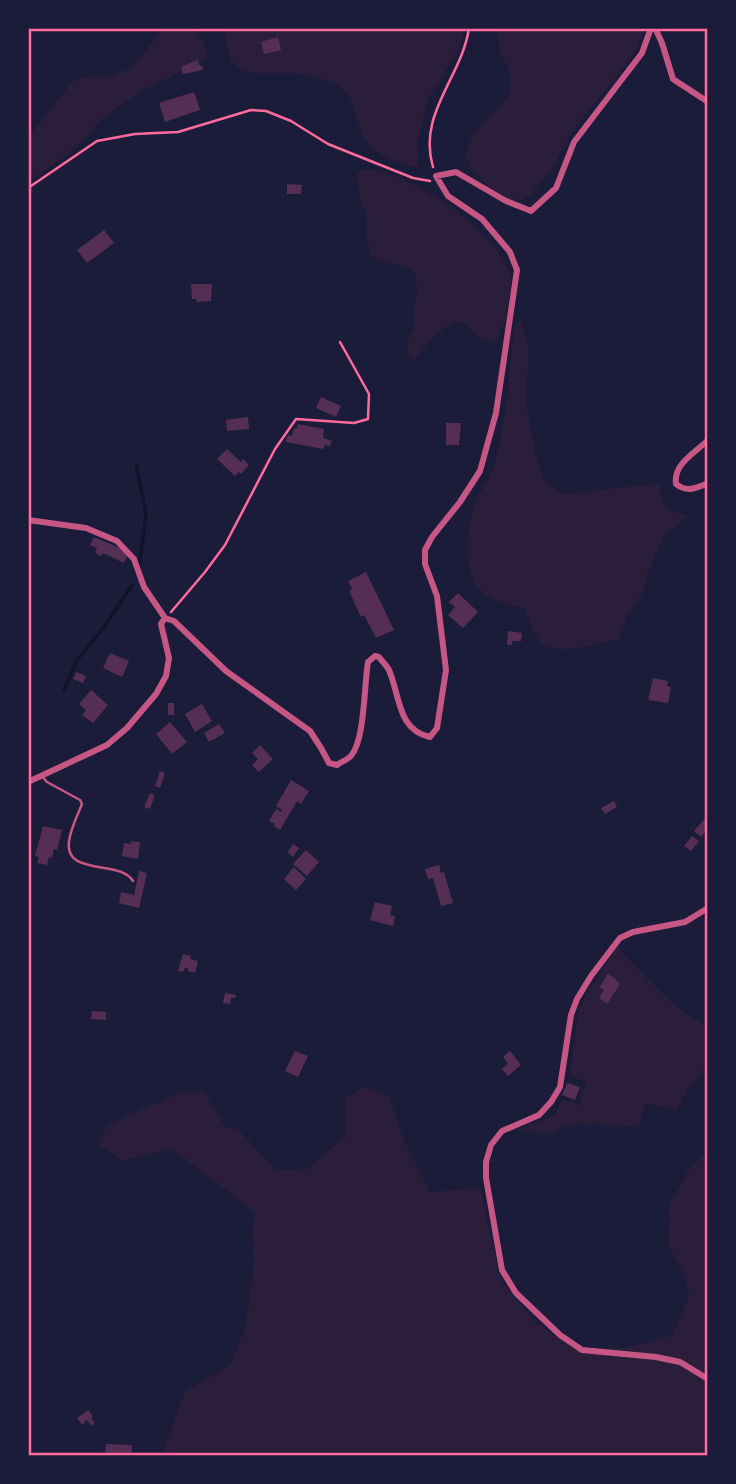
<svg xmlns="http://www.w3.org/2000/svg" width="736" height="1484" font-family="'Archivo Narrow',sans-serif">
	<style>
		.green { fill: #2a1e3b }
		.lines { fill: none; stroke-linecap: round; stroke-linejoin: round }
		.stream { stroke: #12122b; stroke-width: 3.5 }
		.building { fill: #542f53 }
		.path { stroke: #ff6b9d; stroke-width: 2.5 }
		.service { stroke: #c65784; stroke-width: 2.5 }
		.minor { stroke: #c65784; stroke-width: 6 }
		.neatline { fill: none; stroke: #ff6b9d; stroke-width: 2.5 }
	</style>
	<rect width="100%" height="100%" fill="#1b1b3a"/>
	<path class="green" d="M163,28h32l10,18 2,12 -75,39 -30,22 -15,18 -20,18 -39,27v-50h4l41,-51 14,-4h24l23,-11z
		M227,28h234l1,12 -5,12 -29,48 -10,38 -1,30c-14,-5 -32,-9 -44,-19 -20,-18 -13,-57 -41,-67 -13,-4 -28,-8 -42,-9 -18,-1 -49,6 -60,-14 -1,-3 -1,-7 -2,-10 -2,-8 -3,-13 -1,-21z
		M497,28h148l-6,16 -6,11 -58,73 -26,45 -17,20 -10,7 -13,-1 -21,-13 -17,-18 -5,-12 7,-22 35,-36 3,-25 -11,-21z
		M372,169c44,9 125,61 138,105 3,11 -1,22 -3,33 -2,15 -2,22 -12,34 -16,0 -20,-5 -29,-18 -4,0 -8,-2 -12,-1 -10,3 -35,30 -39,39l-8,-9 1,-13 6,-10v-24l3,-13 -2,-19 -11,-7 -25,-5 -9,-8 -3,-13v-24l-8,-20 -2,-25z
		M520,319l9,26 -3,57 9,51 8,23 7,10 11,7 12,1 49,-7 37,-3 2,14 5,11 23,7 -24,19 -16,34 -7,25 -14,20 -8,25c-22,4 -63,20 -81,1 -7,-9 -10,-21 -14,-31 -14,-4 -29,-7 -40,-15 -26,-19 -19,-69 -8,-95 5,-11 14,-21 17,-33 13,-44 15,-92 20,-137z
		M617,947c22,22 62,69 91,79v39l-21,25 -10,20 -30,-7 -9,23 -55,-2 -17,2 -11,6 -12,2 -24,-4 36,-15 7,-16 17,6 7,-22 -16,-9 8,-61 5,-13z
		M364,1086l25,10 11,34 30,62 50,-4 21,92 33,41 38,27h51l23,-5 27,-9 16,-38 -3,-18 -18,-33 1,-40 20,-36 19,-17v304h-541l-3,-8 21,-57 46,-26 15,-41 8,-62 -2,-27 3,-23 -83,-63 -50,12 -24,-17 8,-18 72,-33 26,-2 20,35 14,3 37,40 29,2 42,-35 -1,-37z"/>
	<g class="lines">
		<path class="stream" d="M136,464l10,50 -7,54
			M64,690l13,-30 27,-33 28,-42"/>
	</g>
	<path class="building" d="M278,37l3,13 -17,4 -3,-12z
		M197,60l3,6 2,-1 1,5 -20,4 -2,-7z
		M194,92l6,18 -35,12 -6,-19z
		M287,184l15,1 -1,9h-14z
		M104,230l10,13 -27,20 -10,-13z
		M191,284h21l-1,17 -14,1 -1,-3h-4z
		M321,397l20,9 -5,11 -20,-9z
		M248,417l1,12 -22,2 -1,-11z
		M446,423h15l-2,22h-13z
		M298,424l26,5 -1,9 9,3 -2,5 -5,-1 -2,4 -37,-7 1,-5 2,-2 3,1 2,-8 2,1z
		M227,449l14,13 2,-3 6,6 -8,9 -2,-2 -4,4 -18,-17z
		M94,537l35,15 -5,11 -21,-10 -2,3 -6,-3 2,-5 -7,-3z
		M366,572l28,58 -18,8 -12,-23 -3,2 -12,-26 3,-2 -4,-8z
		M458,593l20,19 -15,16 -15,-13 7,-8 -6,-5z
		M508,631l14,2 -1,8h-9v4h-5z
		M110,653l19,8 -7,16 -19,-9z
		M76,672l10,4 -3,7 -10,-4z
		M653,678l15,3 -1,5 4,1 -3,16 -20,-3z
		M91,690l17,15 -15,18 -11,-8 4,-5 -7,-6z
		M168,703h6v12h-6z
		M202,704l10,17 -17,11 -10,-18z
		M170,722l17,20 -15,12 -16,-20z
		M219,724l6,9 -16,9 -5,-9z
		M260,745l13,14 -14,13 -7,-7 6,-6 -6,-6z
		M160,771l5,2 -5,15 -5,-2z
		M291,780l18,11 -8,13 -4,-3 -17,29 -6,-4 1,-2 -6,-3 7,-12 5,3 1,-2 -6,-4z
		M150,793l5,2 -5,14 -6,-2z
		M614,801l3,6 -12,7 -4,-6z
		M708,815v14l-7,8 -7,-6z
		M43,826l19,4 -5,20 -3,-1 -2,9 -3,-1 -2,8 -10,-2 2,-6 -4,-1z
		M692,836l7,5 -8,10 -7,-5z
		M131,841l9,1 -2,17 -16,-3 2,-13 7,1z
		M293,844l6,4 -6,9 -6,-5z
		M306,850l13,12 -12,14 -14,-12z
		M439,865l2,8 3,-1 9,31 -12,3 -8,-28 -5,1 -3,-10z
		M294,867l12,12 -10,11 -12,-11z
		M139,871l8,2 -8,35 -20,-5 2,-11 13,3z
		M375,902l17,4 -2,9 5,1 -2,10 -23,-6z
		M183,954l8,2 -1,3 8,2 -3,12 -7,-2v-3h-3l-2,4 -5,-1z
		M608,974l9,6 -1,1 4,3 -13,20 -8,-6 5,-8 -4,-3z
		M225,993l11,2 -1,3h-4l-1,6 -7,-1z
		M92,1011l14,1v8l-15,-1z
		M295,1051l13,5 -10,21 -13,-6z
		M510,1051l11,14 -13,11 -6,-7 6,-5 -5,-7z
		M567,1083l13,4 -5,13 -13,-5z
		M88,1410l5,6 -2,2 4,5 -4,3 -4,-6 -5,5 -5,-7z
		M106,1444l26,1 -1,11h-26z"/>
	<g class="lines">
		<path class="path" d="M433,167c-16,-53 29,-90 36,-139
			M28,188l69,-47 38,-7 43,-2 73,-22 15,1 25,10 37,23 85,34 17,3
			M171,612l34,-40 20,-27 50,-96 21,-30 58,4 14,-4 1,-25 -29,-52"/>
		<path class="service" d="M42,776l5,6 33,18 2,4c-5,12 -11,24 -13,37 -5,36 51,18 64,40"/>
		<path class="minor" d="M655,28l7,15 11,36 35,23
			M708,440c-13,13 -35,24 -32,44 11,9 21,4 32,-1
			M28,520l58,8 31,13 17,18 10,28 21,31
			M28,782l79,-37 20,-17 29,-34 10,-18 3,-18 -8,-34 4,-6 9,3 52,50 84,60 11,17 8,15 8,2c4,-3 10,-5 14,-9 14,-16 13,-71 17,-94l7,-6 4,1c3,4 8,9 10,13 11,25 8,60 41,67l7,-9 9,-58 -9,-74 -12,-32v-14l7,-13 28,-35 20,-31 16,-58 21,-143 -7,-18 -28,-33 -34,-23 -12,-20 20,-4 50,29 25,10 25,-23 18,-46 68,-89 9,-25
			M708,908l-23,14 -52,10 -13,6 -29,38 -14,23 -6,16 -11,72 -9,15 -12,13 -37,16 -11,14 -5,17v16l16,92 14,23 44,42 22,15 74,7 24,5 28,17"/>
	</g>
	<rect width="736" height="1484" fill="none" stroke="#1b1b3a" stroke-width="60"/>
	<rect x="30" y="30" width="676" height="1424" class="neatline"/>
</svg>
